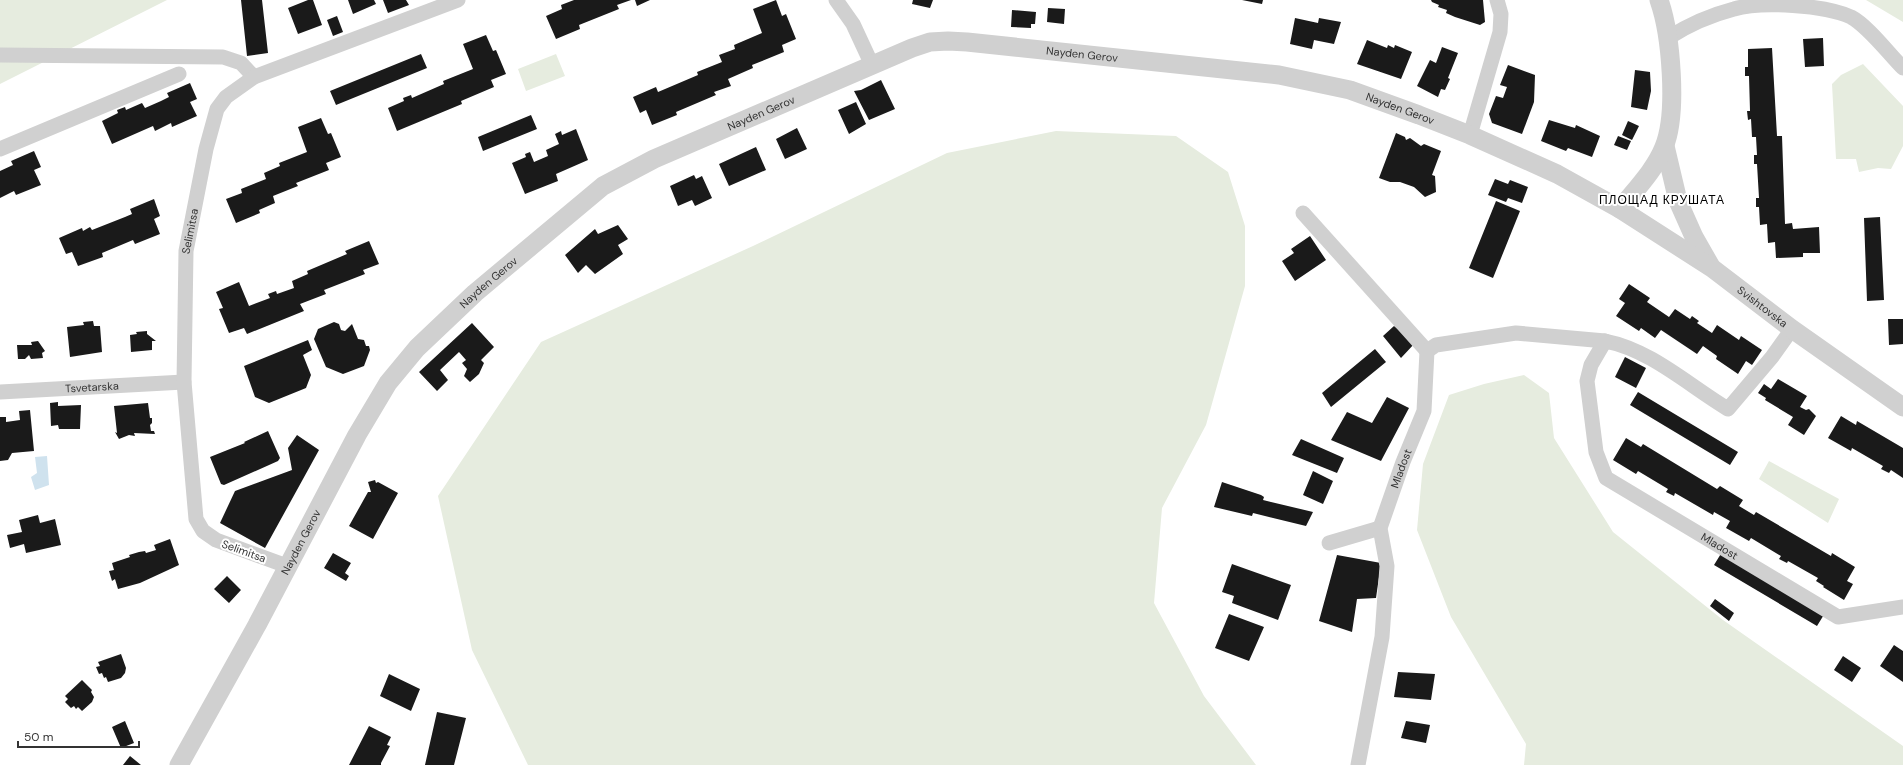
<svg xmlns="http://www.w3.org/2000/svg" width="1903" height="765" font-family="'DM Sans',sans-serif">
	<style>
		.green { fill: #e6ecdf }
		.water { fill: #cfe2ee }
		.building { fill: #1a1a1a }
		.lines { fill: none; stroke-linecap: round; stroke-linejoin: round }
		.minor { stroke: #d0d0d0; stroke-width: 15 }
		.tertiary { stroke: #d0d0d0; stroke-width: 19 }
		.labels { text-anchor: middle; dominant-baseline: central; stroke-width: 4; stroke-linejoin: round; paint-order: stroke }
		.street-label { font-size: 11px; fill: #333; stroke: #fff }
		.neighbourhood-label { font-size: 12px; letter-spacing: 1px; fill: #000; stroke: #fff }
	</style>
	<rect width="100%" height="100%" fill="#fff"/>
	<path class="green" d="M0,0h167l-167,84z
		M1866,0h37v22z
		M556,54l9,22 -39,15 -8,-22z
		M1863,64l40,42v40l-12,23 -13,-1 -19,4 -3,-13h-20l-4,-75 9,-9z
		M1056,131l120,5 52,36 17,54v60l-39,139 -44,83 -8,95 50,93 52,69h-728l-56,-115 -34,-154 103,-154 212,-96 194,-93z
		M1524,375l25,18 5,45 59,94 110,88 180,126v19h-379l2,-21 -75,-127 -34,-87 6,-66 26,-69 35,-11z
		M1769,461l70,38 -11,24 -69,-44z"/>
	<path class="water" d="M47,456l2,29 -14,5 -4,-13 6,-4 -2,-16z"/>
	<path class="building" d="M241,0h21l6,53 -21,3z
		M308,0h5l9,25 -24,9 -10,-26z
		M348,0h26l2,4 -23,10z
		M383,0h23l3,5 -21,8z
		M574,0h57l-14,5 2,4 -40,16 1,4 -24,10 -10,-23 16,-7 -1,-4z
		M635,0h15l-13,6z
		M776,0l6,16 4,-2 10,25 -14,6 2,7 -32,13 1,3 -25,11 3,7 -17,6 2,3 -40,17 1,3 -25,10 -6,-15 -6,3 -7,-16 23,-10 2,5 40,-17 -1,-3 25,-10 -3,-7 16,-6 -1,-4 28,-12 -9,-24z
		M913,0h20l-3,8 -18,-4z
		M1242,0h21l-1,4z
		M1431,0h52l2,22 -5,3 -25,-8 -9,-4 1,-3 -9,-3 1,-2 -7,-3z
		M1048,8l17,1 -1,15 -17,-2z
		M1012,10l24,2 -1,12h-4v4l-20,-1z
		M337,16l6,16 -10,4 -6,-16z
		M1295,18l23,5 1,-5 22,4 -7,22 -20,-4 -2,9 -22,-5z
		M486,35l7,16 3,-1 10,24 -15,6 3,7 -33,14 1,3 -65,27 -9,-23 16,-7 -1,-3 8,-3 1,3 32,-14 -1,-3 30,-12 -10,-25z
		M1823,38l1,28 -19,1 -2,-28z
		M1367,40l20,8 1,-3 6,3 1,-3 17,7 -11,27 -44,-15z
		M1442,47l16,6 -10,25 2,1 -5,11 -4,-1 -3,8 -21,-11 13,-26 6,3z
		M1772,48l5,88h5l3,88 7,-1 1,6 26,-2 1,26h-17v4l-27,1 -1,-16 -7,1 -1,-19 -7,1 -1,-18h-3v-9h3l-2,-34h-3v-9h3l-1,-18h-4l-1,-18 -3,1 -1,-9h3l-1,-35h-4v-9h3v-18z
		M421,54l6,14 -91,37 -6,-14z
		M1508,65l27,10 -1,27 -12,32 -30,-11 -3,-9 7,-18 7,2 4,-11 -7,-2z
		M1635,70l15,2 1,19 -4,19 -16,-3z
		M881,80l14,29 -26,11 -15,-29 7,-1z
		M190,83l7,16 -7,3 7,14 -25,11 -1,-4 -16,8 -2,-5 -41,18 -10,-23 16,-8 -1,-3 8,-3 1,3 16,-7 3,5 16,-7 8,-4 -2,-4z
		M856,102l10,22 -17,10 -11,-24z
		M531,115l6,14 -54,22 -5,-14z
		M321,118l7,16 3,-1 10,24 -15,6 3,7 -33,13 2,3 -25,10 2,7 -16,7 1,3 -24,10 -10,-24 16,-6 -1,-4 25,-10 -2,-6 16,-7 -1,-3 28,-11 -9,-25z
		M1549,120l26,8 1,-3 24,11 -8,21 -24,-9 -2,3 -25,-10z
		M1628,121l11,5 -7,14 -10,-5z
		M797,128l10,21 -22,10 -9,-20z
		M576,129l12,31 -32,14 2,7 -33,13 -13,-31 14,-6 -1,-3 5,-2 4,10 14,-6 -2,-6 13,-6 -4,-10 6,-3 1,4z
		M1396,133l9,4 1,3 4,-2 11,8 3,-2 17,7 -9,24 3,1 1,16 -11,5 -11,-10 -14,-5h-10l-11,-4z
		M1618,136l13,5 -4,9 -13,-5z
		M756,147l10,23 -37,16 -10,-22z
		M34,151l7,16 -7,3 7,15 -25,10 -2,-4 -14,7v-27l13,-6 -2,-4z
		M694,175l2,4 6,-3 10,22 -17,8 -3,-6 -14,6 -8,-20z
		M1495,179l13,5 2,-4 18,7 -6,16 -14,-5 -2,4 -18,-7z
		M154,199l6,17 -6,3 6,15 -25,10 -2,-4 -31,13 1,4 -25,9 -6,-14 -6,2 -7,-16 23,-10 1,3 7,-4 2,3 33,-13 7,-3 -2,-5z
		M1496,201l24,10 -27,67 -24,-10z
		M1880,217l4,83 -17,1 -3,-83z
		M618,225l10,14 -10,6 5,9 -28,20 -9,-9 -8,8 -13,-18 30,-26 3,5z
		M1310,236l16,24 -31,21 -13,-20 12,-8 -3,-4z
		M369,241l10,23 -16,6 2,4 -41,16 2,4 -26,10 4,7 -57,23 -3,-6 -15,5 -10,-24 4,-1 -7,-16 23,-10 10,24 21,-8 -2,-4 8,-3 1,3 17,-6 -2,-7 16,-7 -1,-3 40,-17 -2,-3z
		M1629,284l21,14 -3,4 22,15 6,-8 15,10 2,-3 7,5 -2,2 15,10 5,-8 22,15 2,-4 21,14 -10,15 -6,-4 -8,13 -22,-15 1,-3 -14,-10 -6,8 -36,-24 -6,8 -14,-10 -2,3 -23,-15 9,-13 -6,-4z
		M1888,319h15v25l-14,1z
		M93,321l1,5h6l2,26 -32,5 -3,-30 17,-2 -1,-3z
		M334,322l5,2 2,6 4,1 7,-7 6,15 6,1 2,6h3l1,4 -6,16 -21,8 -17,-7 -12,-28 4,-10z
		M472,323l22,24 -13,13 3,3 -5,11 -9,8 -6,-6 3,-7 -5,-6 4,-3 -7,-8 -19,18 8,10 -11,11 -18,-19z
		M1394,326l21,17 -14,15 -18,-22z
		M147,331v3l9,7h-4v9l-21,2 -1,-17 7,-1 -1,-2z
		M308,340l4,10 -9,5 8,20 -5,13 -37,15 -14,-6 -11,-31z
		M38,341l7,10 -3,2 1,5 -12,1 -2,-4 -4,4h-7l-1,-14h15l-1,-3z
		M1375,349l11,13 -55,45 -9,-14z
		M1625,357l21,11 -10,20 -21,-11z
		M1778,379l29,17 -7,11 6,3 3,-1 7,7 -12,19 -16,-10 5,-8 -28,-17 1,-2 -8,-5 6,-9 7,5z
		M1638,392l100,60 -8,13 -100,-60z
		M1387,397l22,11 -28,53 -50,-21 16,-28 25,11z
		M58,402v4l23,-1 -1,24h-21l-1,-4 -7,1 -1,-23z
		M148,403l2,15h2v5l-2,2 1,6h3l1,3 -21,-1 1,3 -6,-1 -10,4 -4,-7 2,1 -3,-27z
		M30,410l4,41 -22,2 -4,7 -8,1v-44h6v5l14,-2 -1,-9z
		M1841,416l15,9 1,-4 46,27v30l-12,-8 -2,3 -8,-4 2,-3 -31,-18 -1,3 -23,-13z
		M268,431l12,27 -2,3 -54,24 -3,-1 -11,-27 35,-14 -1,-1z
		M297,435l22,15 -54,98 -45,-25 15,-32 57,-21 -4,-22z
		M1626,438l15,9 2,-3 74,45 3,-3 23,14 -4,6 15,9 2,-3 75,44 1,-3 23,14 -8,14 6,3 -9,16 -21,-13 1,-1 -8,-5 2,-3 -30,-17 -1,2 -8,-4 2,-3 -30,-18 -2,3 -23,-13 4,-7 -16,-9 -1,3 -38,-22 -1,3 -8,-4 2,-3 -30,-18 -2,3 -23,-14z
		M1301,439l43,19 -7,15 -45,-18z
		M1313,471l20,10 -10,23 -20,-9z
		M375,480l1,3 2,-1 20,11 -25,46 -24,-13 19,-34h3l-3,-10z
		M1222,482l39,13 3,2 -1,3 50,12 -7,14 -53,-13 -1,3 -38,-9z
		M38,515l2,8 15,-4 6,26 -35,8 -2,-9 -14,4 -3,-13 15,-3 -3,-12z
		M170,539l9,26 -39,18 -22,6 -3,-10 -3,2 -3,-10 5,-1 -2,-7 18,-6 -1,-2 10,-3 6,-1 1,2 10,-3 -2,-5z
		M1722,552l103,61 -8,13 -103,-61z
		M333,553l18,10 -6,10 4,3 -3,5 -22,-13z
		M1337,555l44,8 -5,35 -19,1 -5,33 -33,-11z
		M1232,564l59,21 -13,35 -46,-17 2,-7 -12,-4z
		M227,576l14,14 -12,13 -15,-14z
		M1715,599l19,14 -5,8 -19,-15z
		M1229,614l35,13 -15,34 -34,-13z
		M1894,645l9,6v31l-23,-16z
		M121,654l5,14 -1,5 -4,5 -13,4 -2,-5 -2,1 -2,-5 -3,1 -3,-7 4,-1 -2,-4z
		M1843,656l18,12 -9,14 -18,-12z
		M1398,672l37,2 -4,26 -37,-3z
		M389,674l31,15 -9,22 -31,-15z
		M82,680l10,10 -1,2 3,5 -2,5 -10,9 -4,-4 -2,2 -2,-3 -3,2 -6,-6 3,-3 -3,-3z
		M437,712l29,6 -12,47h-29z
		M125,721l9,22 -13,5 -9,-21z
		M1406,721l24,4 -4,18 -25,-5z
		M369,726l22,11 -4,8 3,1 -9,17v2h-32z
		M130,756l11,9h-18z"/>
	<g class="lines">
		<g class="minor">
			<path d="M836,0l17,24 19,41"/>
			<path d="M1668,38c20,-13 43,-23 66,-29 27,-8 91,-4 117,8 17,9 38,37 52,51"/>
			<path d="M0,55l223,2 18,6 13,14"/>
			<path d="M1470,135l30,-103 1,-18 -4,-14"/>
			<path d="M0,149l179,-75"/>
			<path d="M1303,213l124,138"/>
			<path id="s1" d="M1792,329l-20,28 -44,52c-40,-24 -77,-59 -123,-68l-14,24 -4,16 9,71 10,26 232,139 65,-10"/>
			<path d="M1427,351l9,-6 80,-12 89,8"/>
			<path id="s2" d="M0,392l184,-10"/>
			<path d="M1329,543l51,-15"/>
			<path id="s3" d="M287,566l-71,-26 -13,-9 -7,-12 -12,-137 2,-131 20,-102 11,-40 9,-12 28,-20 204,-77"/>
			<path id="s4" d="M1358,765l24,-128 5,-71 -7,-38 23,-66 21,-51 3,-60"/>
		</g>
		<g class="tertiary">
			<path d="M1665,146l13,55 16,36 16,28"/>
			<path d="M1620,209c15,-19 35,-39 44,-62 14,-34 7,-113 -5,-147"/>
			<path id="s5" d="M179,765l78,-140 100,-190 31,-52 29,-35 58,-55 128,-107 51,-27 258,-111 18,-6 18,-1 19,1 312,33 71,15 69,25 51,20 87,39 63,35 92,59 80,61 111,78"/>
		</g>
	</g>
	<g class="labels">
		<g class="street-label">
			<text stroke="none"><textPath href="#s5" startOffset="1238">Nayden Gerov</textPath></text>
			<text stroke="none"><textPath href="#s5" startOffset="1562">Nayden Gerov</textPath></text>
			<text stroke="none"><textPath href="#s5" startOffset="902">Nayden Gerov</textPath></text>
			<text stroke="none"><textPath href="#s3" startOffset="394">Selimitsa</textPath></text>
			<text stroke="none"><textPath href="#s5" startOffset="578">Nayden Gerov</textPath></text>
			<text stroke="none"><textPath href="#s5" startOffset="1977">Svishtovska</textPath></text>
			<text stroke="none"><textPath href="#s2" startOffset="92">Tsvetarska</textPath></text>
			<text stroke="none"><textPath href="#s4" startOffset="303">Mladost</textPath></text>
			<text stroke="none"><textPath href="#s5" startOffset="254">Nayden Gerov</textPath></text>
			<text stroke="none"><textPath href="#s1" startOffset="520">Mladost</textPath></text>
			<text transform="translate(244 551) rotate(20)">Selimitsa</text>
		</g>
		<g class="neighbourhood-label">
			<text x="1662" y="200">ПЛОЩАД КРУШАТА</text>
		</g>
	</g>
	<path d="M18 741v6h121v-6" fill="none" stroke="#333333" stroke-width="2"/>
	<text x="24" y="741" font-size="12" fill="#333333" stroke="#ffffff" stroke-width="3" paint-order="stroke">50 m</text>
</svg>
